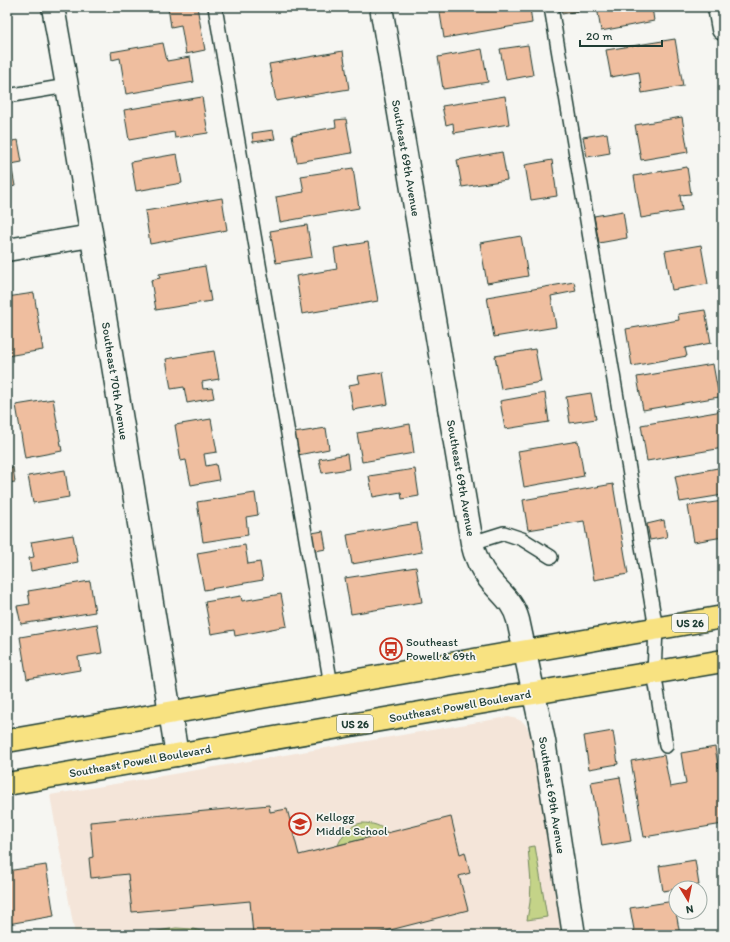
<svg xmlns="http://www.w3.org/2000/svg" width="730" height="942" font-family="Itim,sans-serif">
	<style>
		.built { fill: #f4e5d9 }
		.green { fill: #c4d388; stroke: #72885e }
		.building { fill: #efbe9f; stroke: #1f3d34 }
		.lines { fill: none; stroke-linecap: round; stroke-linejoin: round }
		.service-casing { stroke: #1f3d34; stroke-width: 16 }
		.minor-casing { stroke: #1f3d34; stroke-width: 25 }
		.primary-casing { stroke: #1f3d34; stroke-width: 25 }
		.service { stroke: #f6f6f2; stroke-width: 13 }
		.minor { stroke: #f6f6f2; stroke-width: 22 }
		.primary { stroke: #f8e281; stroke-width: 22 }
		.labels { text-anchor: middle; dominant-baseline: central; stroke-width: 3.5; stroke-linejoin: round; paint-order: stroke }
		.shield { fill: #f6f6f2; stroke: #60746d; stroke-width: 1 }
		.shield-label { font-size: 11px; font-weight: bold; fill: #1f3d34 }
		.street-label { font-size: 12px; fill: #1f3d34; stroke: #f6f6f2 }
		.poi-label { font-size: 12px; fill: #1f3d34; stroke: #f6f6f2; text-anchor: start }
	</style>
	<rect width="100%" height="100%" fill="#f6f6f2"/>
	<filter id="ink" filterUnits="userSpaceOnUse"><feTurbulence type="fractalNoise" baseFrequency=".025" numOctaves="2"/><feDisplacementMap in="SourceGraphic" scale="8" xChannelSelector="R" yChannelSelector="G"/><feConvolveMatrix kernelMatrix="1 2 1 2 8 2 1 2 1" color-interpolation-filters="sRGB"/></filter>
	<g filter="url(#ink)">
		<path class="built" d="M509,717l8,2 6,3 4,5 3,6 34,202h-489l-25,-140 452,-77z"/>
		<path class="green" d="M362,823c10,0 19,2 26,10l-50,12c5,-11 11,-20 24,-22z
			M535,846l12,71 -20,3 3,-18 1,-19 -3,-36z
			M176,928l17,1 16,4 -1,2h-59l9,-4z"/>
		<path class="building" d="M107,7h33l-32,5z
			M168,7h29l8,43 -19,4 -5,-29 -10,2z
			M223,7h14l-14,2z
			M439,7h91l2,16 -88,15z
			M561,7h17l1,4 -17,3z
			M597,7h55l2,14 -53,10z
			M675,39l8,47 -41,7 -3,-21 -28,5 -5,-27z
			M163,43l4,18 23,-4 4,25 -68,12 -6,-36 -8,2 -1,-8z
			M528,45l5,30 -27,5 -6,-31z
			M482,49l6,33 -45,7 -5,-32z
			M343,51l6,38 -73,12 -7,-37z
			M505,96l4,28 -55,9 -1,-10 -7,2 -4,-19z
			M202,97l6,36 -33,5 -1,-6 -45,8 -5,-30z
			M682,117l6,35 -47,8 -6,-35z
			M346,119l6,34 -55,9 -5,-27 44,-8 -1,-7z
			M273,130l2,9 -22,3 -1,-9z
			M607,133l3,20 -23,4 -4,-20z
			M18,140l4,22 -11,2 4,22 -8,2v-46z
			M502,152l5,28 -45,7 -5,-27z
			M177,154l5,29 -46,8 -5,-29z
			M552,160l5,36 -26,4 -6,-35z
			M687,167l4,27 -11,1 2,16 -41,7 -7,-42z
			M353,168l6,40 -79,14 -4,-25 28,-5 -3,-16z
			M7,188l3,17h-3z
			M222,198l5,32 -77,14 -5,-33z
			M623,211l4,27 -28,5 -5,-27z
			M307,225l5,32 -36,6 -6,-32z
			M521,236l7,40 -41,7 -7,-40z
			M368,242l10,59 -76,13 -6,-38 41,-7 -3,-21z
			M701,245l7,39 -36,6 -7,-39z
			M205,266l6,35 -55,9 -5,-30 9,-2 -1,-4z
			M574,282l2,9 -25,5 5,31 -62,10 -7,-40z
			M34,293l9,57 -36,6v-59z
			M705,310l6,33 -26,5 2,8 -55,10 -6,-37 53,-9 -1,-6z
			M535,349l6,33 -40,7 -6,-33z
			M214,351l5,28 -17,3 1,7 9,-1 2,10 -27,5 -3,-16 -13,2 -5,-30z
			M713,364l6,33 -76,13 -6,-33z
			M383,372l5,32 -35,6 -4,-25 11,-2 -2,-7z
			M545,393l4,29 -44,7 -5,-28z
			M591,393l5,26 -26,4 -4,-26z
			M53,399l9,52 -37,7 -9,-53z
			M722,411l1,37 -76,13 -6,-36z
			M211,419l6,33 -13,2 2,12 10,-2 3,16 -28,5 -5,-25 -5,1 -6,-36z
			M410,424l4,29 -52,9 -5,-29z
			M326,428l3,21 -31,6 -4,-22z
			M578,441l6,35 -60,11 -6,-36z
			M347,454l2,15 -27,4 -3,-14z
			M13,467l2,15 -8,1v-15z
			M723,467v28l-43,7 -5,-26z
			M415,469l4,27 -17,3 -1,-7 -28,5 -4,-21z
			M65,470l4,27 -36,6 -5,-27z
			M613,484l15,90 -34,6 -10,-59 -56,9 -5,-30z
			M255,493l3,22 -12,2 2,18 -45,7 -6,-40z
			M723,501v36l-29,5 -6,-36z
			M664,520l3,17 -17,3 -3,-16z
			M417,523l5,29 -70,12 -5,-29z
			M323,531l3,18 -11,2 -3,-18z
			M73,535l5,27 -47,9 -2,-13 5,-1 -3,-15z
			M245,545l3,19 12,-2 3,18 -59,10 -7,-37z
			M416,567l6,35 -71,12 -6,-36z
			M90,581l5,31 -74,12 -4,-18 13,-2 -2,-13z
			M281,594l6,32 -52,10 -1,-6 -23,4 -6,-32 36,-6 1,5z
			M97,624l5,29 -24,4 2,13 -53,9 -7,-42z
			M723,715v22l-4,-21z
			M613,731l5,33 -29,5 -5,-33z
			M715,747l8,48v29l-79,13 -13,-76 33,-6 6,32 16,-3 -5,-31z
			M620,777l11,64 -29,5 -11,-64z
			M269,805l1,7 17,-3 12,46 152,-38 9,37 5,-2 5,21 -11,3 9,34 -97,25h-118l-3,-34 -118,11 -4,-38 -37,4 -2,-20 4,-1 -3,-35z
			M695,860l4,25 -16,3h-7v1l-13,2 -4,-25z
			M46,865l8,51 -46,8 -1,-9v-44z
			M674,901l6,34h-45l-5,-27z"/>
		<g class="lines">
			<g class="service-casing">
				<path id="service" d="M215,7l116,678
					M551,7l105,622 -2,43 12,74
					M7,96l60,-10
					M472,543l32,-10 18,6 29,18"/>
			</g>
			<g class="minor-casing">
				<path id="minor" d="M53,7l14,79 110,669
					M381,7l91,536c3,14 8,25 17,36 12,15 24,22 29,41l26,121 30,194
					M719,7l4,22
					M7,250l84,-14"/>
			</g>
			<g class="primary-casing">
				<path id="primary" d="M7,741l716,-124
					M7,784l495,-85 8,-3 24,-3 189,-32"/>
			</g>
			<use href="#service" class="service"/>
			<use href="#minor" class="minor"/>
			<use href="#primary" class="primary"/>
		</g>
	</g>
	<defs>
		<g id="bus-ring" transform="scale(1.15)"><circle r="9.5" fill="#f6f6f2" stroke="#c8321e" stroke-width="1.5"/><path d="M-5-6H5V4H4V6H2V4H-2V6H-4V4H-5ZM-3.5-4V0h7V-4ZM-3.5 1.2v1.5H-2V1.2ZM2 1.2v1.5H3.5V1.2Z" fill="#c8321e"/></g>
		<g id="school-ring" transform="scale(1.15)"><circle r="9.5" fill="#f6f6f2" stroke="#c8321e" stroke-width="1.5"/><path d="M0-5L7-2L0 1L-7-2ZM-4 1L0 2.5L4 1V4Q0 6-4 4Z" fill="#c8321e"/></g>
	</defs>
	<g fill-rule="evenodd">
		<use href="#bus-ring" x="391" y="649"/>
		<use href="#school-ring" x="300" y="824"/>
	</g>
	<g class="labels">
		<g class="shield">
			<rect x="672" y="614" width="36" height="18" rx="3"/>
			<rect x="337" y="715" width="36" height="18" rx="3"/>
		</g>
		<g class="shield-label">
			<text x="690" y="623">US 26</text>
			<text x="355" y="724">US 26</text>
		</g>
		<g class="street-label">
			<text transform="translate(406 158) rotate(80)">Southeast 69th Avenue</text>
			<text transform="translate(115 381) rotate(81)">Southeast 70th Avenue</text>
			<text transform="translate(461 478) rotate(80)">Southeast 69th Avenue</text>
			<text transform="translate(460 706) rotate(-10)">Southeast Powell Boulevard</text>
			<text transform="translate(140 761) rotate(-10)">Southeast Powell Boulevard</text>
			<text transform="translate(552 795) rotate(81)">Southeast 69th Avenue</text>
		</g>
		<g class="poi-label">
			<text x="406" y="642">Southeast<tspan x="406" dy="14">Powell &amp; 69th</tspan></text>
			<text x="316" y="817">Kellogg<tspan x="316" dy="14">Middle School</tspan></text>
		</g>
	</g>
	<rect width="730" height="942" fill="none" stroke="#f6f6f2" stroke-width="24"/>
	<rect x="12" y="12" width="706" height="918" fill="none" stroke="#1f3d34" stroke-width="1.5" filter="url(#ink)"/>
	<g transform="translate(688 900) rotate(170)"><circle r="19" fill="#f6f6f2" stroke="#a0aca6"/>
	<path d="M0-3L7 15L0 10L-7 15Z" fill="#c8321e"/>
	<text y="-6" font-size="11" font-weight="bold" text-anchor="middle" fill="#1f3d34">N</text>
	</g>
	<path d="M580 40v6h82v-6" fill="none" stroke="#1f3d34" stroke-width="2"/>
	<text x="586" y="40" font-size="12" fill="#1f3d34" stroke="#f6f6f2" stroke-width="3" paint-order="stroke">20 m</text>
</svg>
